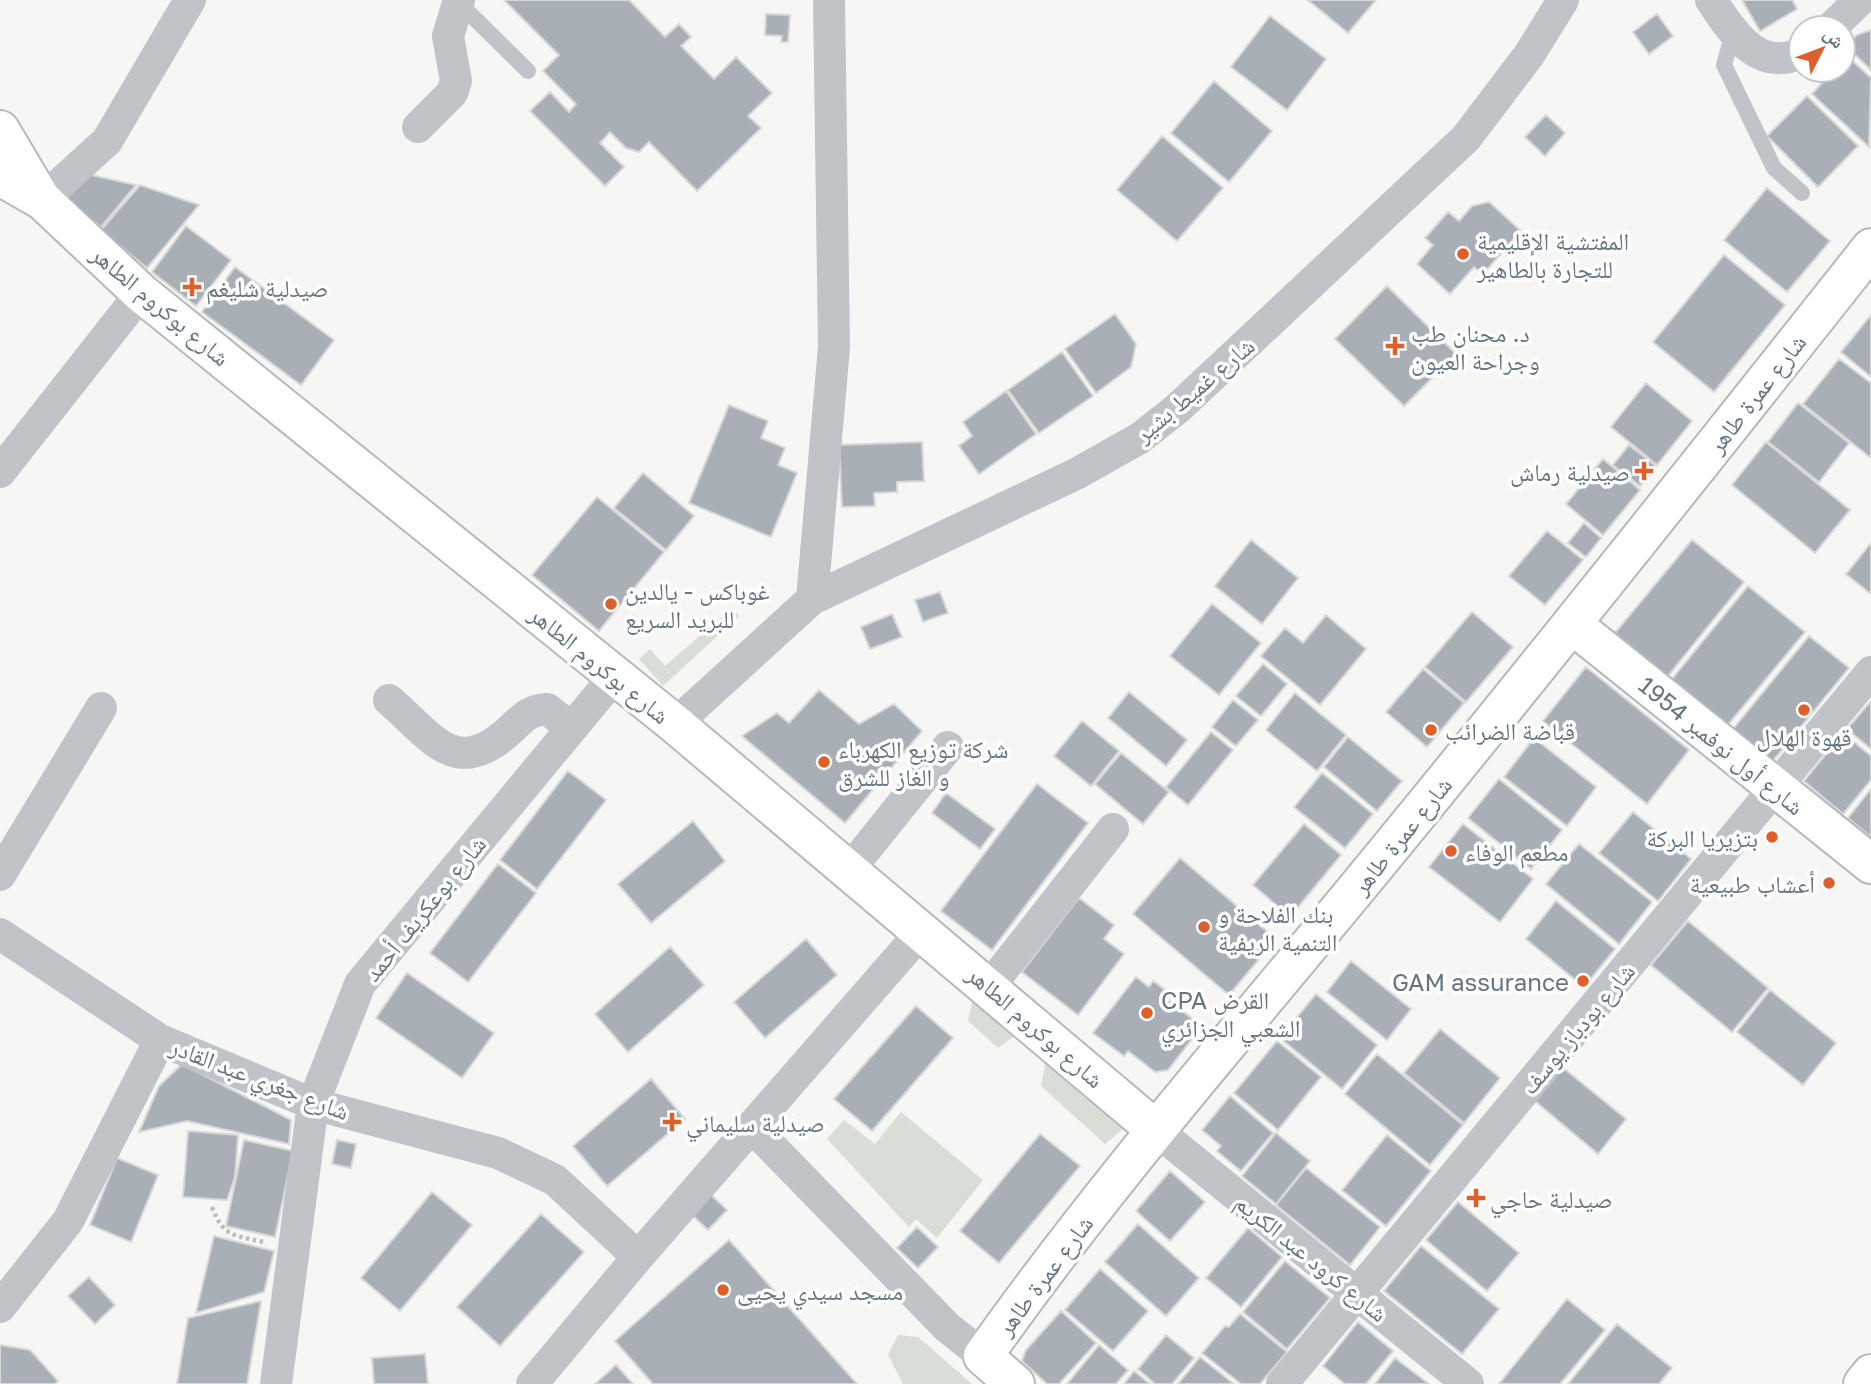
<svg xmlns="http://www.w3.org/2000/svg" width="1871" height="1384" font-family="'Golos Text','Noto Naskh Arabic',sans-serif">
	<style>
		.green { fill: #d8ddd5 }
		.building { fill: #a8afb6; stroke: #d8d8d6; stroke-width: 2 }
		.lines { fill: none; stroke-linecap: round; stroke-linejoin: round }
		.secondary-casing { stroke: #b4b9be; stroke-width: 42 }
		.path { stroke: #babcbf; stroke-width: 4.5; stroke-dasharray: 3.5 3.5; stroke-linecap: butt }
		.service { stroke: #c0c3c7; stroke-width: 16 }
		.minor { stroke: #c0c3c7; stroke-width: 32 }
		.secondary { stroke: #fff; stroke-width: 38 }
		.poi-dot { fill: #df5f2b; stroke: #fff; stroke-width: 2.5 }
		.labels { text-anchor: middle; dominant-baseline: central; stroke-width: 7; stroke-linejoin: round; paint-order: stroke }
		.poi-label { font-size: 24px; fill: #667584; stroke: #fff; text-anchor: start }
		.street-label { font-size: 24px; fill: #667584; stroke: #fff }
	</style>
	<rect width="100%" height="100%" fill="#f6f7f4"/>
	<path class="green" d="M732,608l7,8 -76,70 -24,-27 11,-10 15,17z
		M974,994l43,40 -19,14 -30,-27z
		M1046,1060l54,45 23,24 -18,15 -64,-58z
		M901,1112l82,68 -46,58 -21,-19 -7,8 -82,-88 17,-19 31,24z
		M898,1335l20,2 54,47h-69l-15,-29z"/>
	<path class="building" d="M504,0h125l36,37 14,-13 12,13 -10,9 33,33 22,-22 36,36 -24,23 13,12 -64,63 -48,-49 -10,10 -13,-4 -16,-16 -10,11 24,24 -19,19 -75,-75 20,-19 19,20 7,-8 -33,-33 16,-16z
		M1308,0h68l-28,33z
		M1742,0h50l5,9 -37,22z
		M766,14l24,1 -2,27h-7l1,-6 -17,-1z
		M1657,14l16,22 -24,18 -16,-22z
		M1270,16l56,43 -39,51 -56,-43z
		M1871,30v40l-25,-24 11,-11z
		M1847,56l24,22 -2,69 -57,-53 22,-24h9v-10z
		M1214,81l58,50 -43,51 -58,-49z
		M1807,96l51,50 -40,41 -51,-51z
		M1546,115l19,18 -20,23 -20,-19z
		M1162,136l61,52 -46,53 -60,-51z
		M87,174l49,11 -35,42 -35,-29z
		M140,185l59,20 -52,63 -46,-38z
		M1767,188l63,53 -43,51 -63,-52z
		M1489,202l32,29 -38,43 -9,-7 -24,27 -33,-30 16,-19 -8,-7 23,-26 11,9 13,-15z
		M186,226l45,34 -35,46 -44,-34z
		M1724,255l61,50 -71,87 -61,-50z
		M235,267l99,73 -33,45 -99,-73z
		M1387,286l69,68 -52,52 -69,-67z
		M1115,314l21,30 -5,23 -35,26 -31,-44z
		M1871,315v62l-30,-25z
		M1062,352l31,44 -54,37 -31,-43z
		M1839,359l32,24v75l-68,-54z
		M1646,383l46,38 -35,44 -46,-38z
		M1006,391l30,43 -57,40 -20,-28 13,-10 -9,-14z
		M1798,403l51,40 -30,39 -51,-40z
		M729,405l39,16 -7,17 24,10 -7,17 19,8 -26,64 -82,-34z
		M922,442l2,39 -27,1v10l-23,1 1,13 -33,1 -3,-62z
		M1766,442l84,68 -35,43 -83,-68z
		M1629,445l27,21 -16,20 -27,-21z
		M1603,459l37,31 -37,45 -37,-31z
		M643,473l51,43 -28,34 -52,-42z
		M597,497l67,55 -65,79 -67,-56z
		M1584,523l17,15 -15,19 -18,-14z
		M1547,531l36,29 -38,45 -36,-29z
		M1251,540l47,38 -36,46 -47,-38z
		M1692,540l52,42 -76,94 -53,-43z
		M1871,543v51l-25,-20z
		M1748,586l57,46 -78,94 -56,-46z
		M940,592l8,21 -25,9 -8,-22z
		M1212,604l49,39 -42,52 -49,-39z
		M1472,612l41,35 -47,55 -41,-35z
		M892,614l10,23 -32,12 -9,-22z
		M1326,615l40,34 -46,56 -59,-49 24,-28 18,15z
		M1809,636l40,32 -77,94 -39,-33z
		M1263,664l24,20 -26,32 -25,-20z
		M1586,667l103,83 -42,54 -104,-83z
		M1423,669l41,34 -37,44 -41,-35z
		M819,690l40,34 35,-20 28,27 -77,92 -103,-87 35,-23 12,10z
		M1129,692l58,48 -21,26 -58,-48z
		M1295,693l51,42 -29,36 -51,-41z
		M1233,700l25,20 -22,26 -24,-19z
		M1871,701v48l-24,-20z
		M1082,721l37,30 -28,35 -37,-30z
		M1211,732l22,18 -45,55 -22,-18z
		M1843,733l28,23v24l-28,34 -39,-33z
		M1348,737l54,44 -25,30 -53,-44z
		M1534,738l62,49 -29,39 -63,-49z
		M1121,753l48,39 -26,32 -48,-40z
		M568,771l38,29 -69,89 -37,-29z
		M1322,773l51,41 -28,34 -51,-41z
		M1499,779l63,51 -31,39 -63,-51z
		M1037,784l51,39 -96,127 -51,-39z
		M1871,789v48l-23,-19z
		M946,793l49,36 -15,20 -48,-36z
		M1633,812l58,47 -33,42 -59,-48z
		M693,821l32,40 -74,62 -33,-39z
		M1304,824l37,31 -51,62 -37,-32z
		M1463,824l70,55 -33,43 -71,-55z
		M1579,844l73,58 -33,42 -73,-60z
		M1180,858l96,81 -47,56 -96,-81z
		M498,864l38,29 -68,89 -38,-29z
		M1079,898l35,27 -10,14 20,15 -46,61 -56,-43z
		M1556,901l59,48 -31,38 -58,-48z
		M1688,921l80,67 -36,44 -81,-67z
		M806,939l31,36 -72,63 -31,-36z
		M670,947l34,38 -76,67 -33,-38z
		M1351,961l60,48 -24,31 -60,-48z
		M407,973l87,60 -32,45 -86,-60z
		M1136,977l13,10 4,-6 19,14 -4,5 34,26 -34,44 -13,2 -27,-21 -4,5 -31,-23z
		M1770,990l66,53 -33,42 -66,-53z
		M1316,994l61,51 -35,44 -62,-51z
		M916,1006l37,32 -81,93 -38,-32z
		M1440,1029l60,49 -36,45 -60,-50z
		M1277,1041l44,36 -43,53 -44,-37z
		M1377,1054l86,71 -33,40 -85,-71z
		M182,1064l109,56 -2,24 -102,-23 -48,11 20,-46z
		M1562,1067l64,52 -28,35 -63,-53z
		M651,1079l34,40 -78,67 -34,-40z
		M1230,1096l43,37 -32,38 -24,-20 4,-5 -19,-16z
		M188,1131l50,4 -3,42 -8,23 -44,-3z
		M1276,1133l34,28 -34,43 -34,-28z
		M1040,1134l40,32 -81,97 -39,-32z
		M1387,1135l44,36 -45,55 -44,-36z
		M244,1140l49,11 -18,86 -49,-11z
		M337,1140l19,4 -5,24 -19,-4z
		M117,1158l41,17 -27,67 -41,-17z
		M1306,1168l74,59 -30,38 -74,-60z
		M1170,1171l35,31 -35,39 -34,-30z
		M707,1191l20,19 -19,20 -20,-19z
		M432,1192l40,33 -72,86 -39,-33z
		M1458,1202l61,51 -32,38 -61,-51z
		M541,1214l43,38 -84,94 -43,-39z
		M1138,1224l61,54 -33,38 -61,-54z
		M917,1227l21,20 -20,21 -21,-20z
		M1248,1228l34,29 -41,50 -35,-29z
		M214,1236l60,15 -10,41 -68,21z
		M729,1240l128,144h-204l-38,-43z
		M1421,1246l78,63 -37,45 -78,-63z
		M1285,1261l45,37 -43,51 -44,-37z
		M1100,1269l48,42 -35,40 -48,-41z
		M89,1277l26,28 -20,19 -27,-28z
		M1567,1299l38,31 -45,54h-61z
		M261,1301l-14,83h-70l11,-66z
		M1061,1311l35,32 -37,41h-12l-25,-23 4,-11z
		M1240,1314l47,38 -27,32h-19l-39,-31 23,-27 4,1z
		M1358,1322l35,29 -27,33h-21l-22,-18z
		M1617,1324l55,44 -13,16h-91z
		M1166,1335l28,23 -22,26h-17l-17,-15z
		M0,1345l30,5 28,31 -4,3h-54z
		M1099,1345l29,25 -12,14h-49z
		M425,1354l3,30h-54l-2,-26z
		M1200,1357l34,27h-56z
		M1395,1358l34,26h-54z
		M616,1365l17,19h-38z
		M1134,1371l16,13h-26z"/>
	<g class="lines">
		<g class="secondary-casing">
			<path id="secondary" d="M0,130l41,69
				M0,176l42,24 99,93 534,431 481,406
				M1573,625l298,239
				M1015,1384l-32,-28c115,-163 247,-314 374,-468 174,-211 344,-425 514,-640
				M1863,1384l8,-10"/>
		</g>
		<path class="path" d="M212,1207c11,30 22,28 51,35"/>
		<path class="service" d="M458,2l70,69
			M1733,33l-9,32 50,103 28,25"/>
		<path class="minor" d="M1711,0c21,31 46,73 90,53
			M1831,28l29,-28
			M418,127l34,-34 4,-12 -8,-45 11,-36
			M42,200l65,-59 83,-141
			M0,472l141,-179
			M812,599l22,-252 -5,-347
			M389,700c44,38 67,80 121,30 13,-12 19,-20 37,-21l25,19
			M675,724l137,-125 264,-125 64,-36 38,-30 288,-270 63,-83 34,-55
			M850,869l98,-122
			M0,875l101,-167
			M0,934l160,106 153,64 185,49 57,27 83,77
			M989,987l124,-158
			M752,1127l195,200 36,29
			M1156,1130l312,254
			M0,1307l68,-86 92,-181
			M276,1384l37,-280 47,-120 255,-308
			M532,1384l106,-127 285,-327
			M1282,1384l589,-712"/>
		<use href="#secondary" class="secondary"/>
	</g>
	<g class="poi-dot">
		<circle cx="1463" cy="254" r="7"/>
		<path d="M188.5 276.5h7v7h7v7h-7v7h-7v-7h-7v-7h7z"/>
		<path d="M1391.5 335.5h7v7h7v7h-7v7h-7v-7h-7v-7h7z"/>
		<path d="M1640.5 460.5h7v7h7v7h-7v7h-7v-7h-7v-7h7z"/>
		<circle cx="611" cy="604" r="7"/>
		<circle cx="1804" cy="710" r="7"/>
		<circle cx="1431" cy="730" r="7"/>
		<circle cx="824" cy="762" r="7"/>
		<circle cx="1772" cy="837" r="7"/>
		<circle cx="1451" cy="851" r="7"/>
		<circle cx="1829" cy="883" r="7"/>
		<circle cx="1204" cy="927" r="7"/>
		<circle cx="1583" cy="981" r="7"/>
		<circle cx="1147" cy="1013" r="7"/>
		<path d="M668.5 1111.5h7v7h7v7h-7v7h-7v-7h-7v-7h7z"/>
		<path d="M1472.5 1187.5h7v7h7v7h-7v7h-7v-7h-7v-7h7z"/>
		<circle cx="723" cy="1290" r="7"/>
	</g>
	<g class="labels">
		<g class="poi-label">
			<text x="1477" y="240">المفتشية الإقليمية<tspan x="1477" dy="28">للتجارة بالطاهير</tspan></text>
			<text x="206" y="287">صيدلية شليغم</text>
			<text x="1411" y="332">د. محنان طب<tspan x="1411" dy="28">وجراحة العيون</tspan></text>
			<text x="1630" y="471" text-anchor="end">صيدلية رماش</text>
			<text x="625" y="590">غوباكس - يالدين<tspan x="625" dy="28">للبريد السريع</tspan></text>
			<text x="1445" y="730">قباضة الضرائب</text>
			<text x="1804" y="736" text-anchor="middle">قهوة الهلال</text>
			<text x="838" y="748">شركة توزيع الكهرباء<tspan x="838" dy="28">و الغاز للشرق</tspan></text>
			<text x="1758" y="837" text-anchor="end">بتزيريا البركة</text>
			<text x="1465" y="851">مطعم الوفاء</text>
			<text x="1815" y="883" text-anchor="end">أعشاب طبيعية</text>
			<text x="1218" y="913">بنك الفلاحة و<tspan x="1218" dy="28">التنمية الريفية</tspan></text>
			<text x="1569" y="981" text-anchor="end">GAM assurance</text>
			<text x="1161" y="999">CPA القرض<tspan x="1161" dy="28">الشعبي الجزائري</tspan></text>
			<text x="686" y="1122">صيدلية سليماني</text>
			<text x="1490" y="1198">صيدلية حاجي</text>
			<text x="737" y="1290">مسجد سيدي يحيى</text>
		</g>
		<g class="street-label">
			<text transform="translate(161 305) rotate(40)">شارع بوكروم الطاهر</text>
			<text transform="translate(1194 389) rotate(-40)">شارع غميط بشير</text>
			<text transform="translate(1756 393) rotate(-52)">شارع عمرة طاهر</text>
			<text transform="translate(600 664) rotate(39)">شارع بوكروم الطاهر</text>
			<text transform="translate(1722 745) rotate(39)">شارع أول نوفمبر 1954</text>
			<text transform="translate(1401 835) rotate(-51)">شارع عمرة طاهر</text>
			<text transform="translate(424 908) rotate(-51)">شارع بوعكريف أحمد</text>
			<text transform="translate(1036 1026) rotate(41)">شارع بوكروم الطاهر</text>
			<text transform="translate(1577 1028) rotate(-50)">شارع بودباز يوسف</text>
			<text transform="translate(260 1078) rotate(21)">شارع جغري عبد القادر</text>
			<text transform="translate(1312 1257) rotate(39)">شارع كرود عبد الكريم</text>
			<text transform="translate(1044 1275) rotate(-53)">شارع عمرة طاهر</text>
		</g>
	</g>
	<g transform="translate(1822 49) rotate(48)"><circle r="33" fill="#ffffff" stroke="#c2c8ce" stroke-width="2"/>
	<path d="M0-5L12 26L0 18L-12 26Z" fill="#df5f2b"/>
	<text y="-10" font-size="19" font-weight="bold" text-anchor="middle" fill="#667584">ش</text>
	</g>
</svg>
